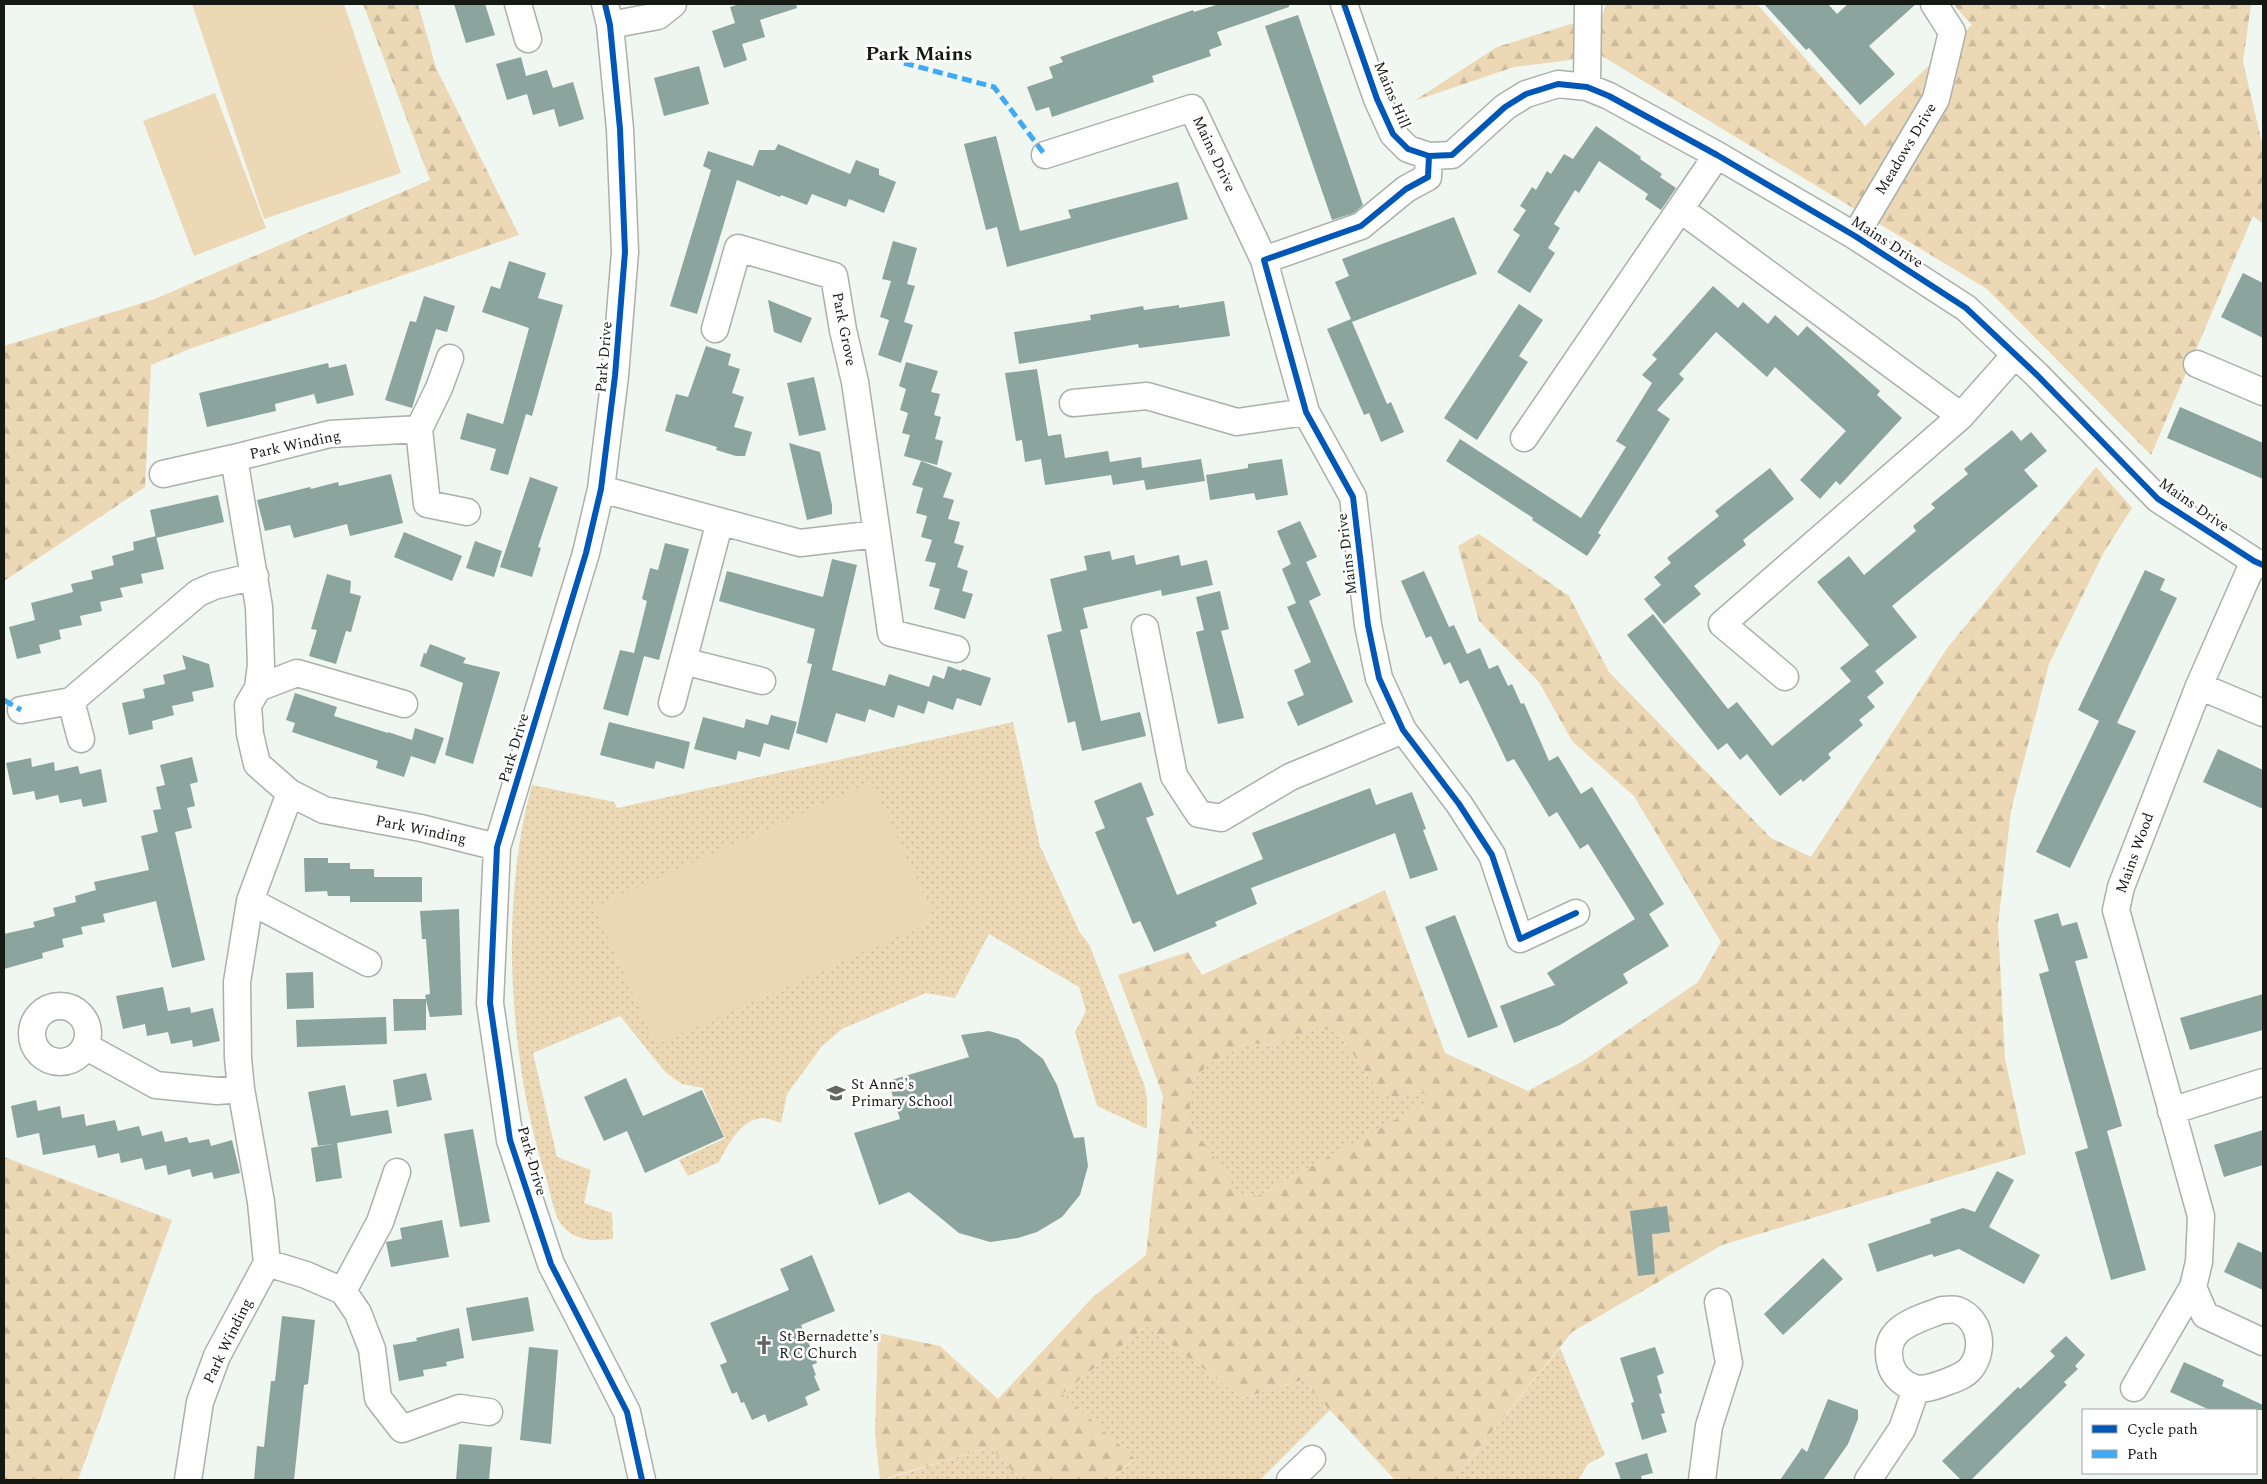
<svg xmlns="http://www.w3.org/2000/svg" width="2267" height="1484" font-family="Spectral,serif">
	<style>
		.grass { fill: url(#grass-dots) }
		.forest { fill: url(#forest-firs); fill-rule: evenodd }
		.pitch { fill: #ecd8b4 }
		.building { fill: #8ba49e }
		.lines { fill: none; stroke-linecap: round; stroke-linejoin: round }
		.minor-casing { stroke: #abb0ab; stroke-width: 29 }
		.minor { stroke: #fdfefd; stroke-width: 26 }
		.quiet { stroke: #3fa9f5; stroke-width: 5; stroke-dasharray: 10 5; stroke-linecap: butt }
		.cycleway-casing { stroke: #fff; stroke-width: 9 }
		.cycleway { stroke: #0057b8; stroke-width: 6 }
		.labels { text-anchor: middle; dominant-baseline: central; stroke-width: 5; stroke-linejoin: round; paint-order: stroke }
		.street-label { font-size: 15px; fill: #151914; stroke: #fff }
		.poi-label { font-size: 15px; fill: #151914; stroke: #fff; text-anchor: start }
		.district-label { font-size: 20px; font-weight: bold; fill: #151914; stroke: #fff }
	</style>
	<defs>
		<pattern id="grass-dots" width="8" height="8" patternUnits="userSpaceOnUse" patternTransform="scale(1.25)"><rect width="8" height="8" fill="#ecd8b4"/><path d="M2 2h.1M6 6h.1" fill="none" stroke="#cab99a" stroke-width="1.8" stroke-linecap="round"/></pattern>
		<pattern id="forest-firs" width="22" height="20" patternUnits="userSpaceOnUse" patternTransform="scale(1.25)"><rect width="22" height="20" fill="#ecd8b4"/><path d="M5 1l3.5 6h-7zM16 11l3.5 6h-7z" fill="#cab99a"/></pattern>
	</defs>
	<rect width="100%" height="100%" fill="#f0f6f0"/>
	<path class="grass" d="M1013,722l27,124 40,87 9,11 56,143 2,12v30l-50,-23 -22,-74 11,-21 -7,-24 -90,-53 -34,64 -29,-5 -84,36 -20,17 -35,48 -6,29c-6,-2 -13,-5 -19,-5 -22,2 -34,27 -43,44l-31,14 -9,-16 46,-22 -22,-50 -21,-4 -16,-11 -46,-57 -87,37 24,104 34,13 -7,33 28,10 1,26c-20,2 -38,3 -52,-15 -7,-9 -11,-34 -15,-46 -37,-115 -47,-276 -14,-393l82,17 3,6z
		M1317,1027l21,6 42,59 19,6 24,-8 7,11 -172,95 -21,-4 -47,-69v-38l17,-20 40,-22 28,2z
		M1146,1326l97,72 59,-18 28,30 -70,70h-151l26,-20 -73,-66z
		M1560,1348l45,107 -17,9 -10,16h-125z
		M990,1447l31,33h-138z"/>
	<path class="forest" d="M363,4h55l18,64 83,167 -327,113 -41,17 -6,122 -141,94v-235l151,-47 275,-119z
		M1606,4h151l108,122 107,-101 -19,-21h142l10,5 -1,-5h147l-8,58 18,77h2v85l-10,-8 -102,239 -164,-166 -385,-233 -88,11 -100,34 83,-54 106,-33z
		M2096,467l36,41 -28,44 -55,112 -38,146 -13,115 7,134 21,95 -304,91 -150,87 -119,148h-58l-93,-100 -59,18 -97,-72 -84,68 73,65 -26,21h-88l-31,-33 -110,33 -5,-47 3,-100 62,13 58,53 94,-101 54,-43 17,-159 -45,-121 70,-23 14,23 183,-85 60,163 83,38 55,-30 115,-79 23,-40 -87,-146 -62,-55 -33,-59 -60,-61 -21,-75 21,-12 90,62 40,76 162,166 40,19 137,-210zM1317,1027l21,6 42,59 19,6 24,-8 6,11 -171,95 -20,-4 -48,-69v-38l17,-20 40,-22 28,2z
		M4,1157l168,63 -94,260h-74z"/>
	<path class="pitch" d="M192,4h152l57,169 -137,46z
		M215,93l51,135 -72,28 -51,-135z
		M872,782l63,138 -279,125 -62,-138z"/>
	<path class="building" d="M454,4h31l10,31 -29,8z
		M740,4h56l1,4 -37,12 5,17 -23,7 5,16 -23,8 -12,-37 23,-8 -5,-16z
		M1219,4h70v3l-72,25 5,13 -13,5 2,6 -59,20 2,6 -102,35 -3,-10 -13,4 -9,-24 26,-9 -4,-11 14,-5 -3,-5 133,-47 1,2z
		M1764,4h64l9,10 11,-10h68l-47,42 26,28 -35,31 -51,-57 -3,2z
		M1298,15l65,190 -9,8 -22,7 -67,-194z
		M521,57l5,19 21,-6 6,18 20,-6 11,37 -25,8 -5,-18 -21,6 -6,-21 -20,6 -11,-36z
		M699,66l10,38 -45,12 -10,-38z
		M1596,126l45,31 -1,2 22,15 -2,3 16,11 -15,22 -16,-11 3,-5 -49,-33 -20,32 -4,-3 -21,34 6,4 -12,20 7,5 -25,40 -33,-21 23,-37 -7,-5 13,-20 -6,-4 12,-19 4,3 11,-19 4,3 13,-20 9,5z
		M996,136l24,95 51,-13 -3,-8 110,-28 10,37 -181,48 -10,-40 -11,3 -22,-86z
		M778,144l72,30 6,-14 23,9v6l17,7 -12,31 -35,-14 -3,8 -34,-13 -5,11 -26,-10 -1,2 -43,-17 -40,134 -27,-8 41,-136 -8,-4 5,-15 45,15 6,-16h16z
		M1454,217l23,57 -125,48 35,82 4,-2 13,30 -23,10 -12,-29 -5,2 -37,-86 24,-10 -16,-37 14,-6 -7,-17z
		M893,241l24,7 -10,36 8,2 -11,36 9,3 -12,38 -23,-8 11,-35 -9,-3 11,-36 -9,-2z
		M509,261l37,12 -8,25 25,7 -31,111 -6,-2 -18,61 -18,-5 6,-21 -36,-10 7,-26 36,11 26,-96 -47,-16 9,-26 9,3z
		M2243,273l20,10v55l-42,-21z
		M1713,286l25,22 5,-6 25,22 7,-9 23,21 9,-10 73,65 -3,4 25,23 -62,67 -4,-4 -16,18 -20,-19 46,-49 -71,-64 -8,10 -51,-45 -37,42 5,5 -27,31 13,9 -72,114 3,2 -14,21 -55,-36 1,-2 -87,-57 14,-22 121,79 45,-71 -10,-6 36,-58 -10,-8 15,-16 -5,-4z
		M424,296l31,10 -8,26 -11,-3 -24,79 -27,-8 25,-79 6,1z
		M768,300l44,18 -11,25 -27,-11z
		M1224,301l6,35 -91,12 -1,-4 -119,20 -5,-32 77,-12 -1,-5 53,-9 1,4 35,-5v3z
		M1519,304l24,16 -24,36 9,6 -51,78 -33,-22z
		M706,346l25,8 -3,11 12,4 -8,24 12,4 -10,30 18,5 -7,24h-9l-20,-6 1,-3 -52,-16 11,-37 12,3z
		M906,362l32,9 -7,21 9,2 -6,21 7,2 -6,22 8,2 -6,24 -33,-9 6,-21 -8,-2 6,-20 -8,-3 6,-21 -7,-3z
		M328,363l1,5 17,-4 8,31 -37,9 -3,-10 -39,10 1,7 -69,16 -8,-34z
		M1037,369l11,67 13,-2 4,24 43,-7 2,11 31,-5 1,11 59,-9 4,22 -59,9 -2,-10 -31,5 -2,-10 -66,10 -4,-26 -16,3 -3,-22 -6,1 -11,-68z
		M814,377l12,53 -27,6 -12,-53z
		M2180,407l83,36v36l-96,-41z
		M2012,430l9,11 10,-9 16,19 -23,19 14,16 -146,120 25,31 -42,34 9,12 -17,14 8,10 -16,13 4,5 -35,29 3,4 -28,24 -2,-3 -21,17 -33,-42 -7,6 -13,-17 -9,7 -91,-115 26,-21 75,95 9,-7 35,44 79,-65 -11,-13 29,-23 -52,-63 32,-26 15,19 52,-44 -3,-5 22,-18 -4,-4 37,-30 -4,-5z
		M789,443l31,9 12,53v9l-25,6z
		M1282,459l6,36 -32,5 -2,-7 -44,7 -4,-25 42,-7v-4z
		M921,461l31,12 -9,24 11,3 -6,19 12,3 -6,21 10,3 -7,21 11,4 -6,20 11,3 -8,25 -31,-10 6,-20 -11,-3 7,-23 -11,-2 7,-21 -11,-3 6,-21 -11,-3 7,-25 -11,-3z
		M1770,468l24,31 -51,41 3,5 -52,41 7,8 -37,30 -20,-25 17,-14 -7,-8 17,-14 -4,-5 52,-42 -4,-5z
		M391,474l12,49 -53,13 -3,-12 -53,14 -4,-13 -25,6 -8,-31 53,-13 1,2 27,-7 1,4z
		M530,477l28,10 -20,60 3,1 -9,29 -32,-10z
		M218,495l6,27 -68,16 -6,-28z
		M1300,521l17,36 -11,5 15,33 -12,6 44,101 -55,24 -11,-24 17,-7 -10,-25 17,-8 -24,-55 9,-4 -14,-34 9,-5 -14,-33z
		M404,532l58,24 -10,25 -58,-24z
		M156,536l8,33 -23,5 2,9 -23,5 3,9 -23,5 2,9 -22,5 2,9 -23,5 2,9 -22,6 2,8 -24,6 -8,-32 26,-7 -4,-17 42,-11 -2,-8 22,-5 -2,-8 23,-6 -2,-9 22,-6 -1,-8z
		M475,541l27,10 -8,26 -28,-9z
		M665,543l24,6 -30,111 -15,-4 -16,60 -25,-7 17,-59 14,3 13,-52 -5,-2 8,-31 8,2z
		M1110,551l2,9 22,-5 2,10 43,-10 2,11 26,-6 6,25 -51,11 -1,-6 -78,18 5,20 -8,2 21,91 39,-9 6,24 -64,15 -7,-30 -7,2 -21,-88 15,-4 -12,-52 37,-9 -3,-14z
		M832,559l25,6 -25,105 53,16 4,-12 40,13 4,-12 11,4 4,-13 13,5 1,-2 29,9 -10,28 -24,-8 -4,12 -25,-9 -4,13 -26,-9 -4,13 -25,-9 -4,13 -29,-9 -9,30 -31,-10 16,-69 -5,-1 8,-34 -96,-28 8,-30 96,26z
		M2145,570l20,9 -5,11 17,8 -60,125 19,8 -66,137 -34,-16 63,-131 -21,-11z
		M1424,571l25,56 5,-2 13,29 13,-6 9,21 9,-4 10,21 4,-2 9,20 3,-1 25,58 9,-5 23,38 11,-7 72,117 -15,10 20,32 -46,28 5,9 -68,42 -46,18 -14,-37 55,-21 -8,-12 88,-54 -47,-75 -8,5 -23,-37 -8,5 -35,-58 -7,3 -39,-82 -8,4 -10,-22 -6,3 -13,-29 -5,2 -25,-57z
		M327,574l24,7 -1,12 11,3 -10,36 -5,-1 -10,33 -27,-8 8,-26 -6,-1z
		M1220,591l9,38 -8,2 23,87 -26,6 -22,-92 8,-2 -8,-33z
		M430,644l36,14 -3,5 37,9 -27,92 -28,-9 18,-72 -43,-17 4,-13 2,1z
		M182,655l27,9 5,23 -22,5 2,9 -22,5 2,9 -22,6 1,8 -24,6 -7,-32 23,-5 -2,-9 22,-5 -2,-9 23,-6z
		M295,693l42,14 -3,9 54,17v-1l24,8 3,-12 29,10 -9,26 -24,-8 -7,21 -28,-9 2,-7 -86,-29 3,-9 -9,-3z
		M771,715l26,7 -8,28 -25,-7 -4,14 -22,-6 -2,9 -42,-11 9,-32 41,11 2,-9 22,6z
		M609,722l81,20 -6,27 -28,-8 -2,8 -54,-14z
		M2218,749l45,21v39l-60,-27z
		M192,757l6,25 -8,2 5,22 -8,2 5,20 -17,4 30,128 -33,8 -16,-67 -53,13 2,8 -24,5 2,7 -21,5 2,8 -22,6 1,5 -39,11v-35l31,-7 -2,-5 22,-6 -2,-8 23,-6 -1,-6 21,-6 -2,-8 55,-12 -8,-34 17,-4 -5,-22 8,-1 -5,-22 9,-2 -5,-20z
		M31,758l1,9 22,-5 1,9 23,-5 2,8 21,-5 6,33 -24,5 -2,-8 -21,4 -2,-8 -22,5 -2,-9 -21,4 -7,-32z
		M1141,782l13,33 -8,3 31,77 86,-36 -11,-26 118,-45 6,17 36,-13 14,37 -3,1 15,40 -28,9 -15,-46 -144,55 6,16 -42,18 2,4 -63,26 -14,-31 -7,3 -38,-92 10,-4 -11,-27z
		M304,858h24v5h22v6h24v8h48v25h-72v-6h-22l-1,-5 -22,1z
		M459,909l3,106 -32,2 -4,-17v30l-32,1 -1,-32h33l-1,-4 5,-1 -4,-55h-4l-2,-28z
		M2058,913l4,13 15,-4 11,36 -13,3 47,165 -15,5 39,139 -35,10 -36,-128 13,-4 -49,-174 10,-3 -15,-51z
		M1455,915l43,112 -30,11 -43,-111z
		M313,972l1,36 -27,1 -1,-36z
		M163,987l5,24 22,-4 1,6 22,-5 7,33 -27,6 -1,-7 -21,4 -3,-12 -21,4 -2,-12 -22,5 -7,-33z
		M2263,994v36l-73,20 -10,-32z
		M386,1017l1,27 -90,3 -1,-27z
		M989,1031l29,8 25,20 14,26 17,53 10,-1 4,29 -8,29 -18,22 -25,15 -19,6 -28,4 -31,-9 -50,-41 -30,13 -25,-72 46,-14 -12,-38 81,-24 -8,-22z
		M426,1073l6,27 -35,7 -4,-27z
		M626,1078l17,38 59,-26 22,47 -79,36 -18,-42 -23,10 -20,-44z
		M345,1085l6,31 37,-6 4,23 -55,10 5,35 -26,4 -5,-34 21,-4 -14,2 -10,-54z
		M36,1100l2,11 22,-5 2,12 22,-4 2,12 29,-6 3,11 21,-5 3,10 20,-5 3,11 22,-5 2,6 20,-4 2,7 21,-6 8,33 -26,6 -2,-7 -20,5 -2,-8 -22,6 -2,-10 -21,5 -3,-12 -21,5 -2,-10 -21,5 -3,-13 -52,10 -4,-22 -22,5 -6,-32z
		M473,1129l17,93 -30,5 -16,-93z
		M2263,1130v35l-39,12 -10,-32z
		M1997,1171l17,9 -25,47 51,28 -16,29 -65,-35 -25,8 -2,-3 -55,18 -9,-28 63,-21 -1,-4 33,-11 12,4z
		M1667,1206l3,26 -18,2 3,40 -17,2 -8,-65z
		M442,1220l7,37 -58,10 -5,-25 16,-3 -2,-11z
		M2238,1242l25,11v37l-39,-18z
		M812,1255l23,56 -34,14 16,38 -5,2 4,10 -2,1 6,14 -15,7 3,8 -40,17 -3,-8 -13,6 -8,-18 -3,1 -4,-11 -5,2 -12,-29 7,-3 -17,-39 79,-33 -9,-21z
		M1823,1258l20,21 -60,56 -19,-21z
		M528,1297l6,34 -62,10 -6,-33z
		M282,1316l33,4 -7,64 -4,1 -10,95h-40l3,-34 7,1 7,-66h4z
		M459,1328l5,30 -18,4 1,4 -24,4 1,6 -25,5 -6,-36 24,-4 -1,-3z
		M2066,1336l19,19 -10,11 3,3 -14,13 3,3 -96,95h-10l-19,-19 76,-74 2,2 35,-33 -5,-5z
		M529,1347l29,3 -7,94 -31,-4z
		M1655,1347l9,26 -7,3 5,17 -3,1 6,19 -4,1 6,18 -25,8 -11,-37 3,-1 -14,-44z
		M2184,1362l40,18 -2,6 41,19v5h-53l-40,-18z
		M1828,1399l30,11v9l-10,25 -25,36h-43l22,-32 5,4z
		M459,1444l33,3 -3,33h-33z
		M1647,1453l6,20 -12,3 1,4h-21l-6,-17z"/>
	<g class="lines">
		<g class="minor-casing">
			<path id="minor" d="M518,4l10,35
				M605,4l5,21 10,104 5,123 -10,124 -14,113 -15,64 -89,294 -7,156 20,137 41,124 76,148 15,68
				M1344,4l33,95 16,35 15,15 21,7 23,-1 53,-48 21,-13 32,-10 29,3 22,9 108,59 138,81 111,72 71,67 121,124 96,62 9,4
				M610,25l48,-9 15,-12
				M1587,87l1,-83
				M1045,155l147,-47 72,152
				M1429,156l-1,21 -22,12 -45,37 -97,34 42,152 47,85 15,128 11,53 24,52 56,74 33,51 28,84 56,-26
				M1680,209l281,207 -239,208 63,53
				M1855,236l81,-137 16,-67 -18,-28
				M715,329l23,-81 96,28 9,54 12,52 22,152
				M2197,364l66,28
				M1073,403l74,-7 90,26 69,-10
				M1961,416l54,-61
				M419,429l20,-41 11,-30
				M1524,438l193,-283
				M163,474l71,-16
				M601,489l199,54 77,-9 14,99 65,16
				M467,512l-40,-8 -8,-75 -89,5 -96,24 25,149 2,58 -3,23 -10,17 2,29 7,30 33,29 34,17 97,18 76,19
				M2254,561l-55,125 -78,201 -5,23 85,306 -2,46 -6,25 12,28 58,27
				M1145,628l29,148 25,38 22,4 69,-41 113,-47
				M683,661l79,20
				M2199,686l64,27
				M258,688l39,-15 107,31
				M71,701l10,38
				M672,703l48,-182
				M21,710l50,-9 127,-108 16,-7 41,-10
				M290,793l-40,108 -13,81 1,76 3,31 20,113 6,61 39,12 37,16 15,22 14,36 6,49 24,31 58,-21 29,4
				M250,901l118,62
				M32 1034a28 28 0 1 1 56 0a28 28 0 1 1-56 0Z
				M85,1046l71,39 61,6 24,-2
				M2171,1111l92,-29
				M343,1291l37,-69 17,-50
				M1942,1310c5,0 11,-1 15,0 24,9 28,39 14,58 -7,9 -20,12 -30,16 -8,3 -18,6 -26,4 -11,-3 -21,-12 -24,-22 -11,-38 23,-45 51,-56z
				M2134,1388l59,-101
				M188,1480l12,-78 17,-46 50,-93
				M1290,1480l22,-21
				M1702,1480l7,-54 20,-63 -11,-61
				M1868,1480l34,-51 14,-40"/>
		</g>
		<use href="#minor" class="minor"/>
		<path class="quiet" d="M904,63l90,24 51,68
			M4,700l17,10"/>
		<g class="cycleway-casing">
			<path id="cycleway" d="M605,4l5,21 10,104 5,123 -10,124 -14,113 -15,64 -89,294 -7,156 20,137 41,124 76,148 15,68
				M1344,4l33,95 16,35 15,15 21,7 23,-1 53,-48 21,-13 32,-10 29,3 22,9 108,59 138,81 111,72 71,67 121,124 96,62 9,4
				M1429,156l-1,21 -22,12 -45,37 -97,34 42,152 47,85 15,128 11,53 24,52 56,74 33,51 28,84 56,-26"/>
		</g>
		<use href="#cycleway" class="cycleway"/>
	</g>
	<defs>
		<g id="school-bare" transform="scale(1.5)"><path d="M0-5L7-2L0 1L-7-2ZM-4 1L0 2.5L4 1V4Q0 6-4 4Z" fill="#626661" stroke="#fff" stroke-width="2.5" paint-order="stroke"/></g>
		<g id="church-bare" transform="scale(1.5)"><path d="M-1.2-6h2.4v3.5h3.3v2.4h-3.3V6h-2.4V-.1h-3.3v-2.4h3.3Z" fill="#626661" stroke="#fff" stroke-width="2.5" paint-order="stroke"/></g>
	</defs>
	<g fill-rule="evenodd">
		<use href="#school-bare" x="836" y="1093"/>
		<use href="#church-bare" x="764" y="1345"/>
	</g>
	<g class="labels">
		<g class="street-label">
			<text transform="translate(1392 95) rotate(67)">Mains Hill</text>
			<text transform="translate(1906 149) rotate(-59)">Meadows Drive</text>
			<text transform="translate(1214 154) rotate(65)">Mains Drive</text>
			<text transform="translate(1887 242) rotate(33)">Mains Drive</text>
			<text transform="translate(844 329) rotate(79)">Park Grove</text>
			<text transform="translate(604 357) rotate(-85)">Park Drive</text>
			<text transform="translate(295 445) rotate(-12)">Park Winding</text>
			<text transform="translate(2194 505) rotate(35)">Mains Drive</text>
			<text transform="translate(1347 554) rotate(-97)">Mains Drive</text>
			<text transform="translate(514 748) rotate(-73)">Park Drive</text>
			<text transform="translate(421 830) rotate(12)">Park Winding</text>
			<text transform="translate(2135 853) rotate(-70)">Mains Wood</text>
			<text transform="translate(532 1161) rotate(74)">Park Drive</text>
			<text transform="translate(228 1341) rotate(-64)">Park Winding</text>
		</g>
		<g class="poi-label">
			<text x="851" y="1084">St Anne's<tspan x="851" dy="17">Primary School</tspan></text>
			<text x="779" y="1336">St Bernadette's<tspan x="779" dy="17">R C Church</tspan></text>
		</g>
		<g class="district-label">
			<text x="919" y="54">Park Mains</text>
		</g>
	</g>
	<rect width="2267" height="1484" fill="none" stroke="#151914" stroke-width="10"/>
	<rect x="2082" y="1409" width="175" height="65" fill="#ffffff" stroke="#a1a3a1"/>
	<rect x="2092" y="1425" width="25" height="8" fill="#0057b8" stroke="#a1a3a1"/>
	<text x="2127" y="1434" font-size="15" fill="#151914">Cycle path</text>
	<rect x="2092" y="1450" width="25" height="8" fill="#3fa9f5" stroke="#a1a3a1"/>
	<text x="2127" y="1459" font-size="15" fill="#151914">Path</text>
</svg>
